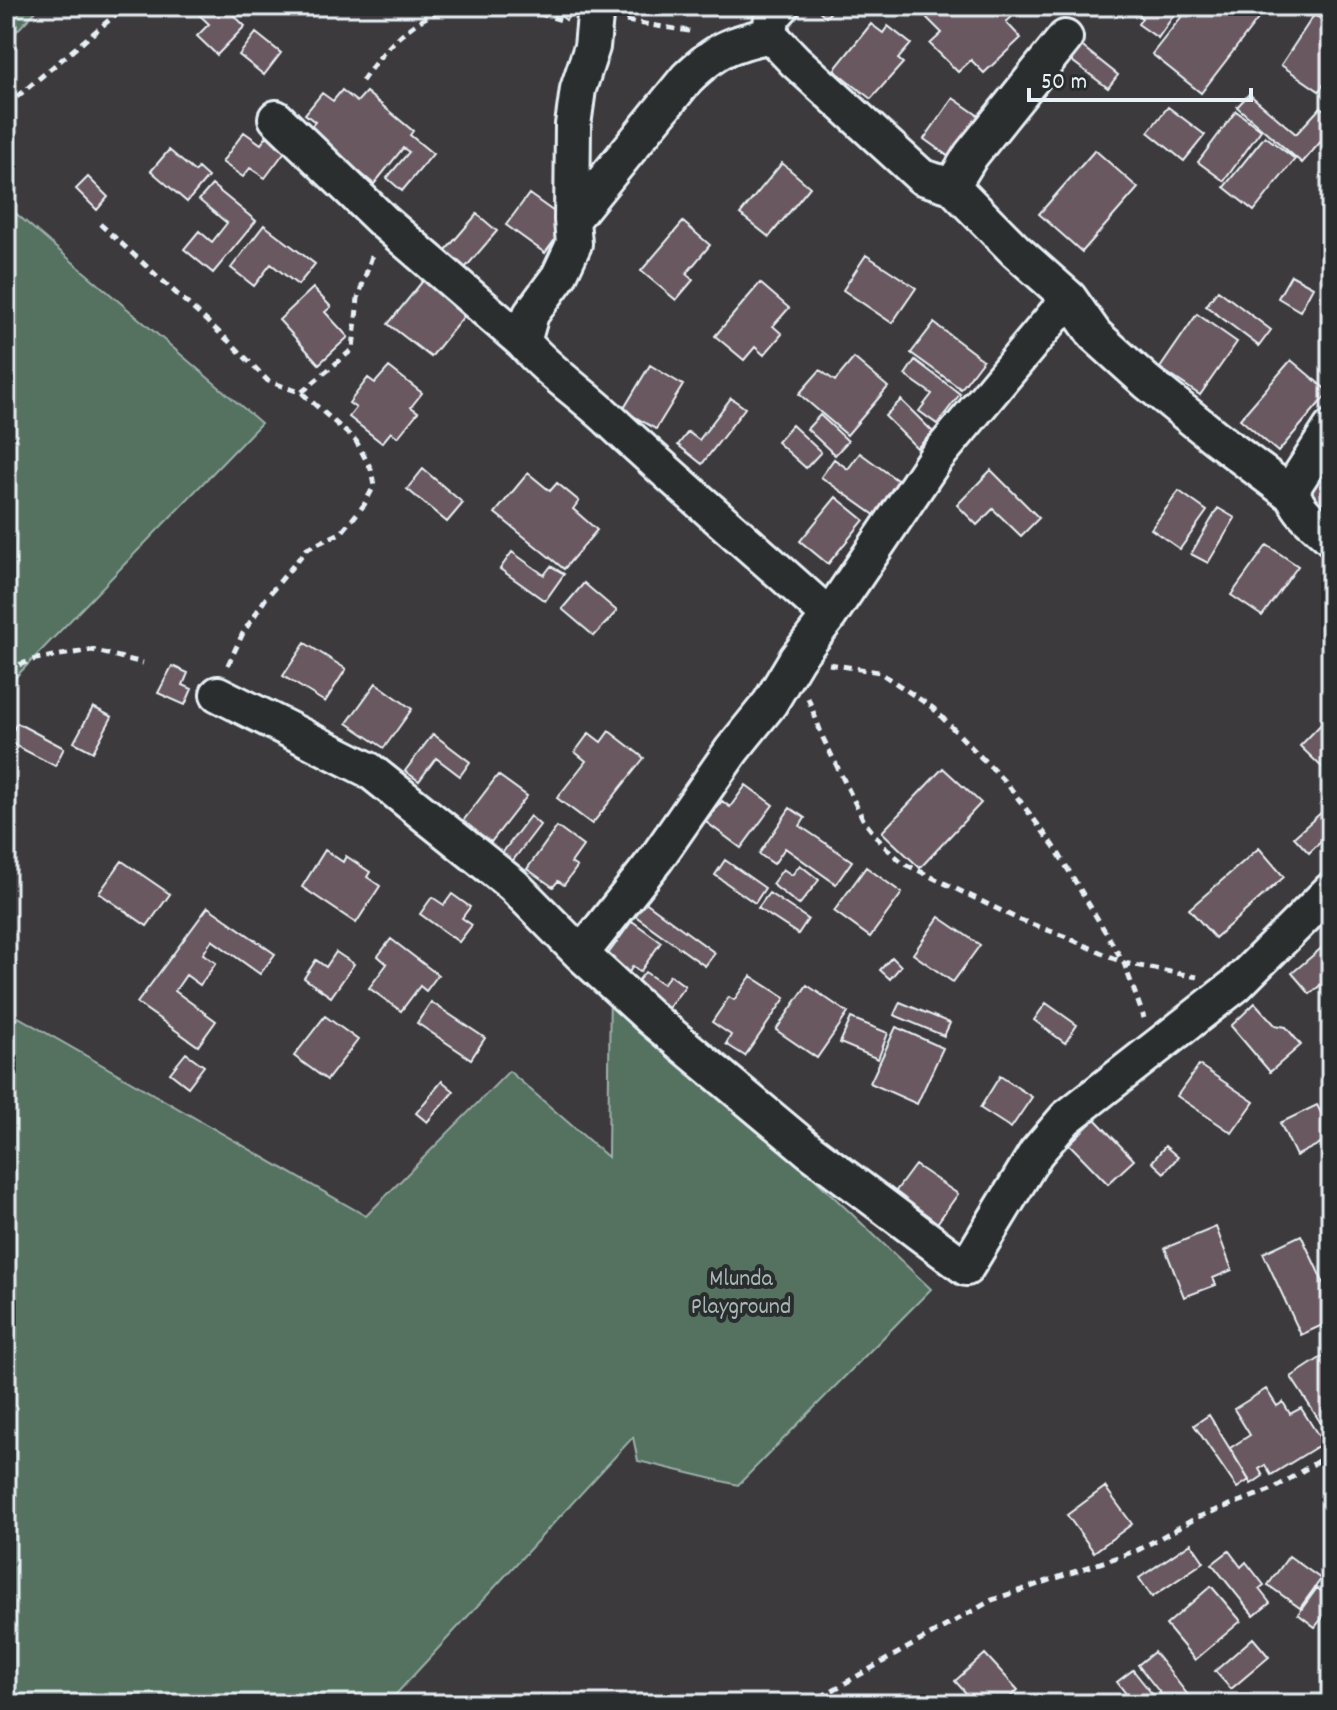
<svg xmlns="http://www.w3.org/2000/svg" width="1337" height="1710" font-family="Dekko,sans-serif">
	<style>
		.green { fill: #557160; stroke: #9eb1ac; stroke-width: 2 }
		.building { fill: #69585f; stroke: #e8f1f8; stroke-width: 2 }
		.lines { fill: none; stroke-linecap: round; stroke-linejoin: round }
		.street-casing { stroke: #e8f1f8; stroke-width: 40 }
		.path { stroke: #e8f1f8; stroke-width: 5; stroke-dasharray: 8 6; stroke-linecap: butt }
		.street { stroke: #2a2d2e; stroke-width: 34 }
		.labels { text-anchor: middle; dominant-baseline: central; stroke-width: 8; stroke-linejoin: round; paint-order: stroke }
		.park-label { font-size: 24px; fill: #a6b7b4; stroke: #2a2d2e }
	</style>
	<rect width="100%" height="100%" fill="#3d3a3d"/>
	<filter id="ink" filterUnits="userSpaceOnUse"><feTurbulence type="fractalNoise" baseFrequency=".0125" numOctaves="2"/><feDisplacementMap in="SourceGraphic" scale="16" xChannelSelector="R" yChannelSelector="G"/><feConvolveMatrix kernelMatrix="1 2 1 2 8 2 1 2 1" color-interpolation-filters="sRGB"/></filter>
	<g filter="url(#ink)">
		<path class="green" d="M6,6h35l-35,36z
			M6,205l255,218 -255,264z
			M610,985l321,304 -193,196 -100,-24 -5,-24 -246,267h-381v-694l360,206 143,-145 99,86z"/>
		<path class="building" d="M190,6h34l21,20 -28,29 -20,-19 12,-12z
			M549,6h28l-11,14z
			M814,6h22l-10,11z
			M940,6h61l11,11 -6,5 15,16 -37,35 -13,-13 -13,12 -28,-28 12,-11 -15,-15z
			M1125,6h55l-22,32 -20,-14 4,-6z
			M1190,6h59l12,9 -60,78 -49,-39z
			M1314,15l17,10v49l-12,17 -38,-26z
			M871,24l12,9 5,-7 23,18 -13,15 5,4 -32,36 -37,-29z
			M256,33l25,20 -17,22 -25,-20z
			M1079,44l39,31 -10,13 -40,-30z
			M342,90l15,12 9,-10 47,39 -3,4 23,19 -31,37 -15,-13 22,-26 -6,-4 -29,36 -66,-54 7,-8 -10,-8 17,-21 11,8z
			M1249,94l47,40 25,-27 10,9v14l-29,33 -65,-56z
			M953,98l36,25 -30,41 -35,-25z
			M1168,107l37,28 -21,26 -36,-29z
			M1236,111l25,19 -37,51 -26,-19z
			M244,132l17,12 6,-8 19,14 -21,28 -15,-10 -7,9 -21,-15z
			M1265,136l30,23 -41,52 -30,-24z
			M169,150l26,22 3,-4 10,9 -21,25 -36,-31z
			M1095,150l43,38 -56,64 -43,-38z
			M782,163l28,24 -41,50 -29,-23z
			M88,177l20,20 -11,13 -21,-21z
			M212,185l44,36 -43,52 -29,-24 15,-18 13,11 15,-19 -28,-23z
			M529,194l39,28 -23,31 -39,-28z
			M477,214l20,17 -37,43 -20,-17z
			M683,222l27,23 -24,29 7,6 -17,20 -35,-29z
			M264,225l51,39 -17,21 -27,-21 -17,22 -23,-18z
			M866,255l50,33 -24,35 -49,-33z
			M1291,275l22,12 -13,24 -22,-13z
			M426,277l43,33 -38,47 -43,-33z
			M760,283l29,25 -16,18 9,8 -18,21 -9,-8 -11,13 -29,-24z
			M313,288l18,19 -6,5 23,25 -29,27 -40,-44z
			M1218,290l53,40 -12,16 -53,-40z
			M1331,307v21l-10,-8z
			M1197,314l40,28 -37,53 -40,-27z
			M934,323l49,37 -22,29 -50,-36z
			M854,358l34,29 -41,48 -48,-41 21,-24 15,11z
			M915,360l45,34 -23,30 -18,-13 13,-17 -27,-19z
			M1291,360l38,32 -51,60 -38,-33z
			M650,365l33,20 -27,44 -33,-19z
			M389,367l33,26 -11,14 7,5 -20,25 -7,-5 -9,11 -33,-26 7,-9 -7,-5 19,-25 7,5z
			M731,398l14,10 -43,56 -24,-19 10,-13 11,8z
			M901,400l32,32 -16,16 -32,-32z
			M820,415l28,26 -13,14 -28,-26z
			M792,425l29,27 -15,16 -29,-26z
			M860,453l41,30 -25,33 -55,-39 13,-18 14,10z
			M423,469l40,34 -16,19 -40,-33z
			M991,470l48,48 -18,18 -28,-27 -16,16 -20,-20z
			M1317,472l14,10v31l-29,-20z
			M528,473l22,18 7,-8 22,18 -6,8 24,21 -33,39 -69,-56z
			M1179,491l28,20 -27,38 -29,-20z
			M836,497l28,23 -36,44 -28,-23z
			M1218,508l17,10 -27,45 -17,-9z
			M1267,545l31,21 -36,50 -31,-21z
			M512,552l32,23 7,-9 13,8 -19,27 -45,-32z
			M584,583l33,28 -23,25 -32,-27z
			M305,643l41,26 -21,33 -42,-26z
			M172,666l16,7 -5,12 9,4 -7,16 -27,-12z
			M376,683l36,26 -28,39 -37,-25z
			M93,707l19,10 -19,35 -19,-10z
			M1331,714v62l-31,-30z
			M17,723l47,25 -9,18 -48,-25z
			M609,731l35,27 -52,66 -35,-26 29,-37 -11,-9 14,-19 12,9z
			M433,734l37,28 -10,14 -24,-18 -17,23 -14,-10z
			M943,768l38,35 -61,65 -38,-36z
			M498,775l29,21 -36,46 -28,-21z
			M746,785l27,20 -32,43 -35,-26 16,-21 8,6z
			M790,808l15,10 -5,8 52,35 -16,23 -51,-36 -11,16 -15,-10z
			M1324,810l7,8v14l-22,21 -15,-16z
			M530,816l10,9 -29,38 -11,-7z
			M557,827l26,19 -12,17 6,4 -13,18 -6,-4 -5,6 -26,-18z
			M1259,848l25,29 -69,61 -26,-29z
			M325,850l18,12 3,-6 24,16 -3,5 13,9 -24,37 -54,-36z
			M725,860l40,28 -10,15 -40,-28z
			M122,861l48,33 -23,32 -48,-33z
			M800,865l19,15 -20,25 -27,-21 11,-15 9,6z
			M866,867l36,26 -32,44 -36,-26z
			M769,893l39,26 -10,15 -40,-26z
			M452,894l18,13 -8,11 10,7 -13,17 -39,-28 12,-17 12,8z
			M644,901l71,52 -10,13 -71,-51z
			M208,907l67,47 -15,20 -48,-34 -9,14 13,9 -16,22 -14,-10 -11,16 41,30 -18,25 -61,-43z
			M939,917l41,28 -27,37 -40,-28z
			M632,921l29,21 -21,30 -7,-6 -7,11 -23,-16z
			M391,939l47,36 -12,16 -6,-5 -19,25 -32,-23 18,-24 -9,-8z
			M1331,940v36l-21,18 -18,-21z
			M336,952l18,12 -23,33 -27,-19 12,-18 10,7z
			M892,957l9,9 -11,13 -10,-9z
			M645,972l18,12 7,-9 15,11 -22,29 -33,-24z
			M751,976l34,22 -40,58 -19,-12 5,-9 -19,-13 17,-25 5,3z
			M807,985l41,28 -31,45 -41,-28z
			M431,1002l54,36 -14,21 -54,-36z
			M900,1002l50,21 -6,13 -50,-21z
			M1046,1003l31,22 -12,18 -31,-23z
			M1255,1003l20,22 11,2 15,18 -31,27 -39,-46z
			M325,1016l33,24 -31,40 -33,-24z
			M851,1018l37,15 -10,26 -38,-16z
			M896,1027l47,21 -26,56 -47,-21z
			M186,1053l18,13 -16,21 -18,-14z
			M1199,1065l55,37 -22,31 -55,-37z
			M1000,1076l32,21 -21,31 -31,-20z
			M442,1081l12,10 -27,31 -11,-9z
			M1317,1105l14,27v6l-35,18 -16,-33z
			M1095,1119l39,41 -26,24 -39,-40z
			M1165,1146l13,11 -14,16 -12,-11z
			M915,1165l43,29 -28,39 -43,-30z
			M1216,1227l16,43 -19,8 3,7 -32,12 -19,-49z
			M1301,1235l30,64v22l-30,14 -38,-82z
			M1331,1351v85l-1,1 -39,-60z
			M1266,1389l11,17 6,-4 7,12 11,-6 22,35 -52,32 -6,-10 -6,4 4,7 -12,8 -21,-36 20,-13 -16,-26z
			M1209,1415l40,65 -12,8 -43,-63z
			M1105,1487l27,37 -38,28 -27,-37z
			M1191,1543l13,19 -52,35 -13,-19z
			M1229,1551l12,16 5,-5 18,23 -5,4 11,14 -16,13 -42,-52z
			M1289,1556l32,23 -21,29 -32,-23z
			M1211,1586l30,35 -46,39 -29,-35z
			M1317,1588l14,10v9l-16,20 -17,-13z
			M1253,1638l16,19 -38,32 -16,-18z
			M1154,1652l41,52h-26l-31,-39z
			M985,1654l33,36 -15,14h-27l-21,-23z
			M1133,1670l27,34h-26l-17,-22z"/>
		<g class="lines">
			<g class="street-casing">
				<path id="street" d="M596,6l-4,41 -14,42 -5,36 -1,95 2,24 -15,32 -28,38 -8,28c26,30 58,51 87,78 71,67 147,130 219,196
					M782,6l-10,11 -2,18 25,26 127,116 30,9 64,65 53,47 26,37 52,47 68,55 77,58
					M276,118l108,104 139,120
					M952,186l19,-31 94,-117
					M572,220l115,-142c31,-30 42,-33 83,-43
					M1331,428l-38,59c-1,22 24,37 38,51
					M218,694l151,76 144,115 68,69 71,65 158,132 156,117 70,-115 30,-35 170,-133 95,-95
					M581,954l75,-95 76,-109 38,-47 27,-45 32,-42 106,-157 134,-161"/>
			</g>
			<path class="path" d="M512,6l53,15
				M626,21l69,11
				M362,81c24,-35 56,-71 102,-75
				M6,106l120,-100
				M100,224l133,121 35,36 34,12 54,48 15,28 3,17 -10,19 -22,27 -35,17 -41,49 -23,35 -16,34
				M302,392l51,-43 5,-51 15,-45
				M829,664l50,8 54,36 75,77 46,61 70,117 20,55
				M6,669l30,-10 56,-9 51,13
				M808,698l15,40 41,83 19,24 20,18 117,57 44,16 60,27 73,14
				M808,1704l184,-104 146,-50 60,-33 75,-28 58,-36"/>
			<use href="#street" class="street"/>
		</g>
	</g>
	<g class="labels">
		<g class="park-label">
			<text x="741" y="1280">Mlunda<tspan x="741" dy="28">Playground</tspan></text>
		</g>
	</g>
	<rect width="1337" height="1710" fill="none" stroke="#2a2d2e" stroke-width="32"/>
	<rect x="16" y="16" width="1305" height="1678" fill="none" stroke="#e8f1f8" stroke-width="3" filter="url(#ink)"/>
	<path d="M1029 88v12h222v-12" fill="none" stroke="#e8f1f8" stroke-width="4"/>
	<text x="1041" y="88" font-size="24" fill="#e8f1f8" stroke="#2a2d2e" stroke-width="6" paint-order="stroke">50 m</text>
</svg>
